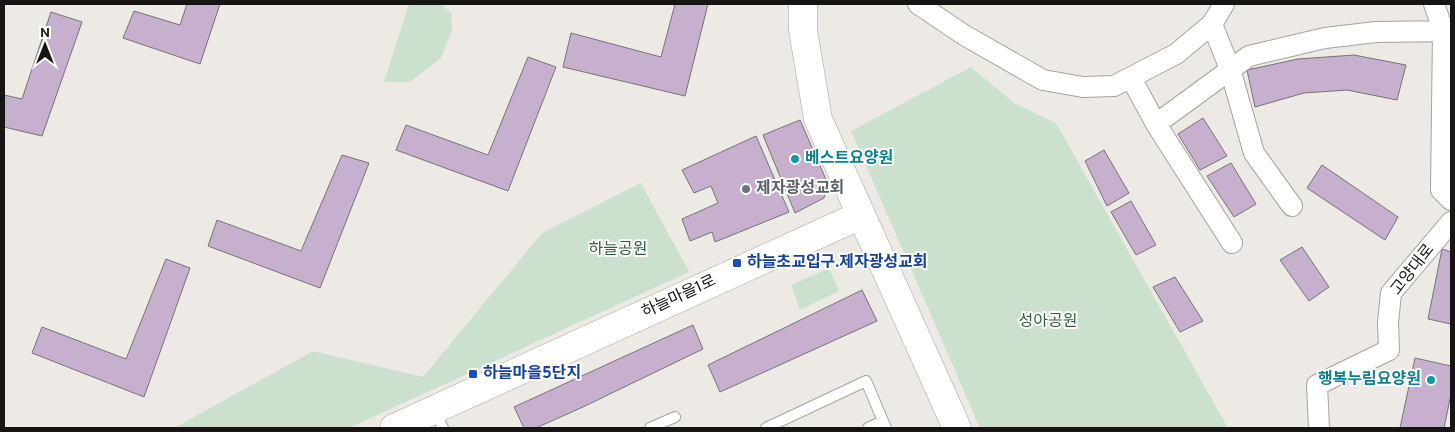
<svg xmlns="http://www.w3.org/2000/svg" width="1455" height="432" font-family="Overpass,'Noto Sans KR',sans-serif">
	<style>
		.green { fill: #cbe1cd }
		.building { fill: #c6b0ce; stroke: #757376 }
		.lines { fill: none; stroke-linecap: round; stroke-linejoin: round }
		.lane-casing { stroke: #a6a39f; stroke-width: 12 }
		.street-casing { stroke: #a6a39f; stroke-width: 22 }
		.secondary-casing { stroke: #a6a39f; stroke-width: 29 }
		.lane { stroke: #fff; stroke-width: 10 }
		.street { stroke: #fff; stroke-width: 20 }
		.secondary { stroke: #fff; stroke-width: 28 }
		.culture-dot { fill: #0f9aa8; stroke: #fff; stroke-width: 2 }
		.worship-dot { fill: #6b7280; stroke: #fff; stroke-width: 2 }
		.transit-dot { fill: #1a4fb4; stroke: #fff; stroke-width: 2 }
		.labels { text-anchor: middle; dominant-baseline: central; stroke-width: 4; stroke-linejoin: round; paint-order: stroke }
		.culture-label { font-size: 16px; font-weight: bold; fill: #0d838f; stroke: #fff; text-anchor: start }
		.worship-label { font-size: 16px; font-weight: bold; fill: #5b616d; stroke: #fff; text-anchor: start }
		.park-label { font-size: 16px; fill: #35613c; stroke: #fff }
		.transit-label { font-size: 16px; font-weight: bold; fill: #164399; stroke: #fff; text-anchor: start }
		.street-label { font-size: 16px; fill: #161513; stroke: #fff }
	</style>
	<rect width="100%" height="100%" fill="#edeae6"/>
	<path class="green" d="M409,4h32l10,9 1,17 -11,28 -31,24h-26z
		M971,67l43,36 42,20 172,305h-248l-129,-297z
		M641,183l48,89 -340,156h-175l139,-77 110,26 119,-144z
		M829,268l10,23 -39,19 -9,-25z"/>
	<path class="building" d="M187,4h33l-20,60 -77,-26 11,-27 46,14z
		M675,4h33l-23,92 -122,-29 8,-34 90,24z
		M51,12l31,10 -40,114 -38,-9v-32l18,4z
		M1354,55l52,10 -9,35 -50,-10 -43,3 -49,14 -8,-37 51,-11z
		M528,57l28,10 -48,124 -112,-41 10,-25 82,30z
		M1203,118l24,38 -27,14 -22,-36z
		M800,120l28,64 -4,14 -29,15 -32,-78z
		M756,136l33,76 -74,30 -3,-10 -22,9 -8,-22 36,-16 -7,-17 -17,7 -12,-23z
		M1104,150l25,43 -22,13 -22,-45z
		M342,155l27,8 -49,125 -112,-42 9,-26 84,31z
		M1231,163l25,41 -22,13 -27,-41z
		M1322,165l76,52 -13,23 -78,-52z
		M1131,201l25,44 -20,10 -25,-43z
		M1302,247l27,40 -20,14 -29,-41z
		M1442,249l9,3v72l-23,-5z
		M166,259l24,9 -46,129 -112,-44 10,-26 84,32z
		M1175,277l28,44 -23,11 -27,-45z
		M862,290l15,31 -157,71 -12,-27z
		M693,325l10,24 -118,57 -49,22h-12l-10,-21z
		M1415,358l36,8v28l-7,34h-44z"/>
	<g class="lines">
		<g class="lane-casing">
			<path id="lane" d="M434,411l9,17
				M650,428l25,-11
				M766,428l100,-47 20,47
				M868,428l15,-7"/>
		</g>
		<g class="street-casing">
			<path id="street" d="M918,4l46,31 79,45 40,7 31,-1 62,-32 36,-30 12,-20
				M1434,4l9,26 -2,160 10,10
				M1212,24l18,45 24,84 38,53
				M1131,78l25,46
				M1232,243l-76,-119 93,-68 76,-18 51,-6 75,-1
				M1319,428l-2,-43 72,-35 -1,-27 3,-30 60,-71"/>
		</g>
		<g class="secondary-casing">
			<path id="secondary" d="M803,4v26l15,89 139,309
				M394,428l467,-213"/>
		</g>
		<use href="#lane" class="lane"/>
		<use href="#street" class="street"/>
		<use href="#secondary" class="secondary"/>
	</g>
	<g class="culture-dot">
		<circle cx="795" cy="159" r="5"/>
		<circle cx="1431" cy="380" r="5"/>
	</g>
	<circle class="worship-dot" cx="746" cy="189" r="5"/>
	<g class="transit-dot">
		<rect x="732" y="258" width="10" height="10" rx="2.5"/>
		<rect x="468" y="369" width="10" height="10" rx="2.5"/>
	</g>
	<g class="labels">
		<g class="culture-label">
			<text x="805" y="159">베스트요양원</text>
			<text x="1421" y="380" text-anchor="end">행복누림요양원</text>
		</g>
		<g class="worship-label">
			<text x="756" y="189">제자광성교회</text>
		</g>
		<g class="park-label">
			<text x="618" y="250">하늘공원</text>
			<text x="1048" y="322">성아공원</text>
		</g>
		<g class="transit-label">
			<text x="747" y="263">하늘초교입구.제자광성교회</text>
			<text x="483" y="374">하늘마을5단지</text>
		</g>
		<g class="street-label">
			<text transform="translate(1413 270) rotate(-52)">고양대로</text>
			<text transform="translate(679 297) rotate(-25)">하늘마을1로</text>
		</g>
	</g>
	<rect width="1455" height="432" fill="none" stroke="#161513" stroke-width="10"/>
	<g transform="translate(45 45)" stroke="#ffffff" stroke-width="4" paint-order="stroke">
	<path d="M0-4L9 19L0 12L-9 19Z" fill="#161513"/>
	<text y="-8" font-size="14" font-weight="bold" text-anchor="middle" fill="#161513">N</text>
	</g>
</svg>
